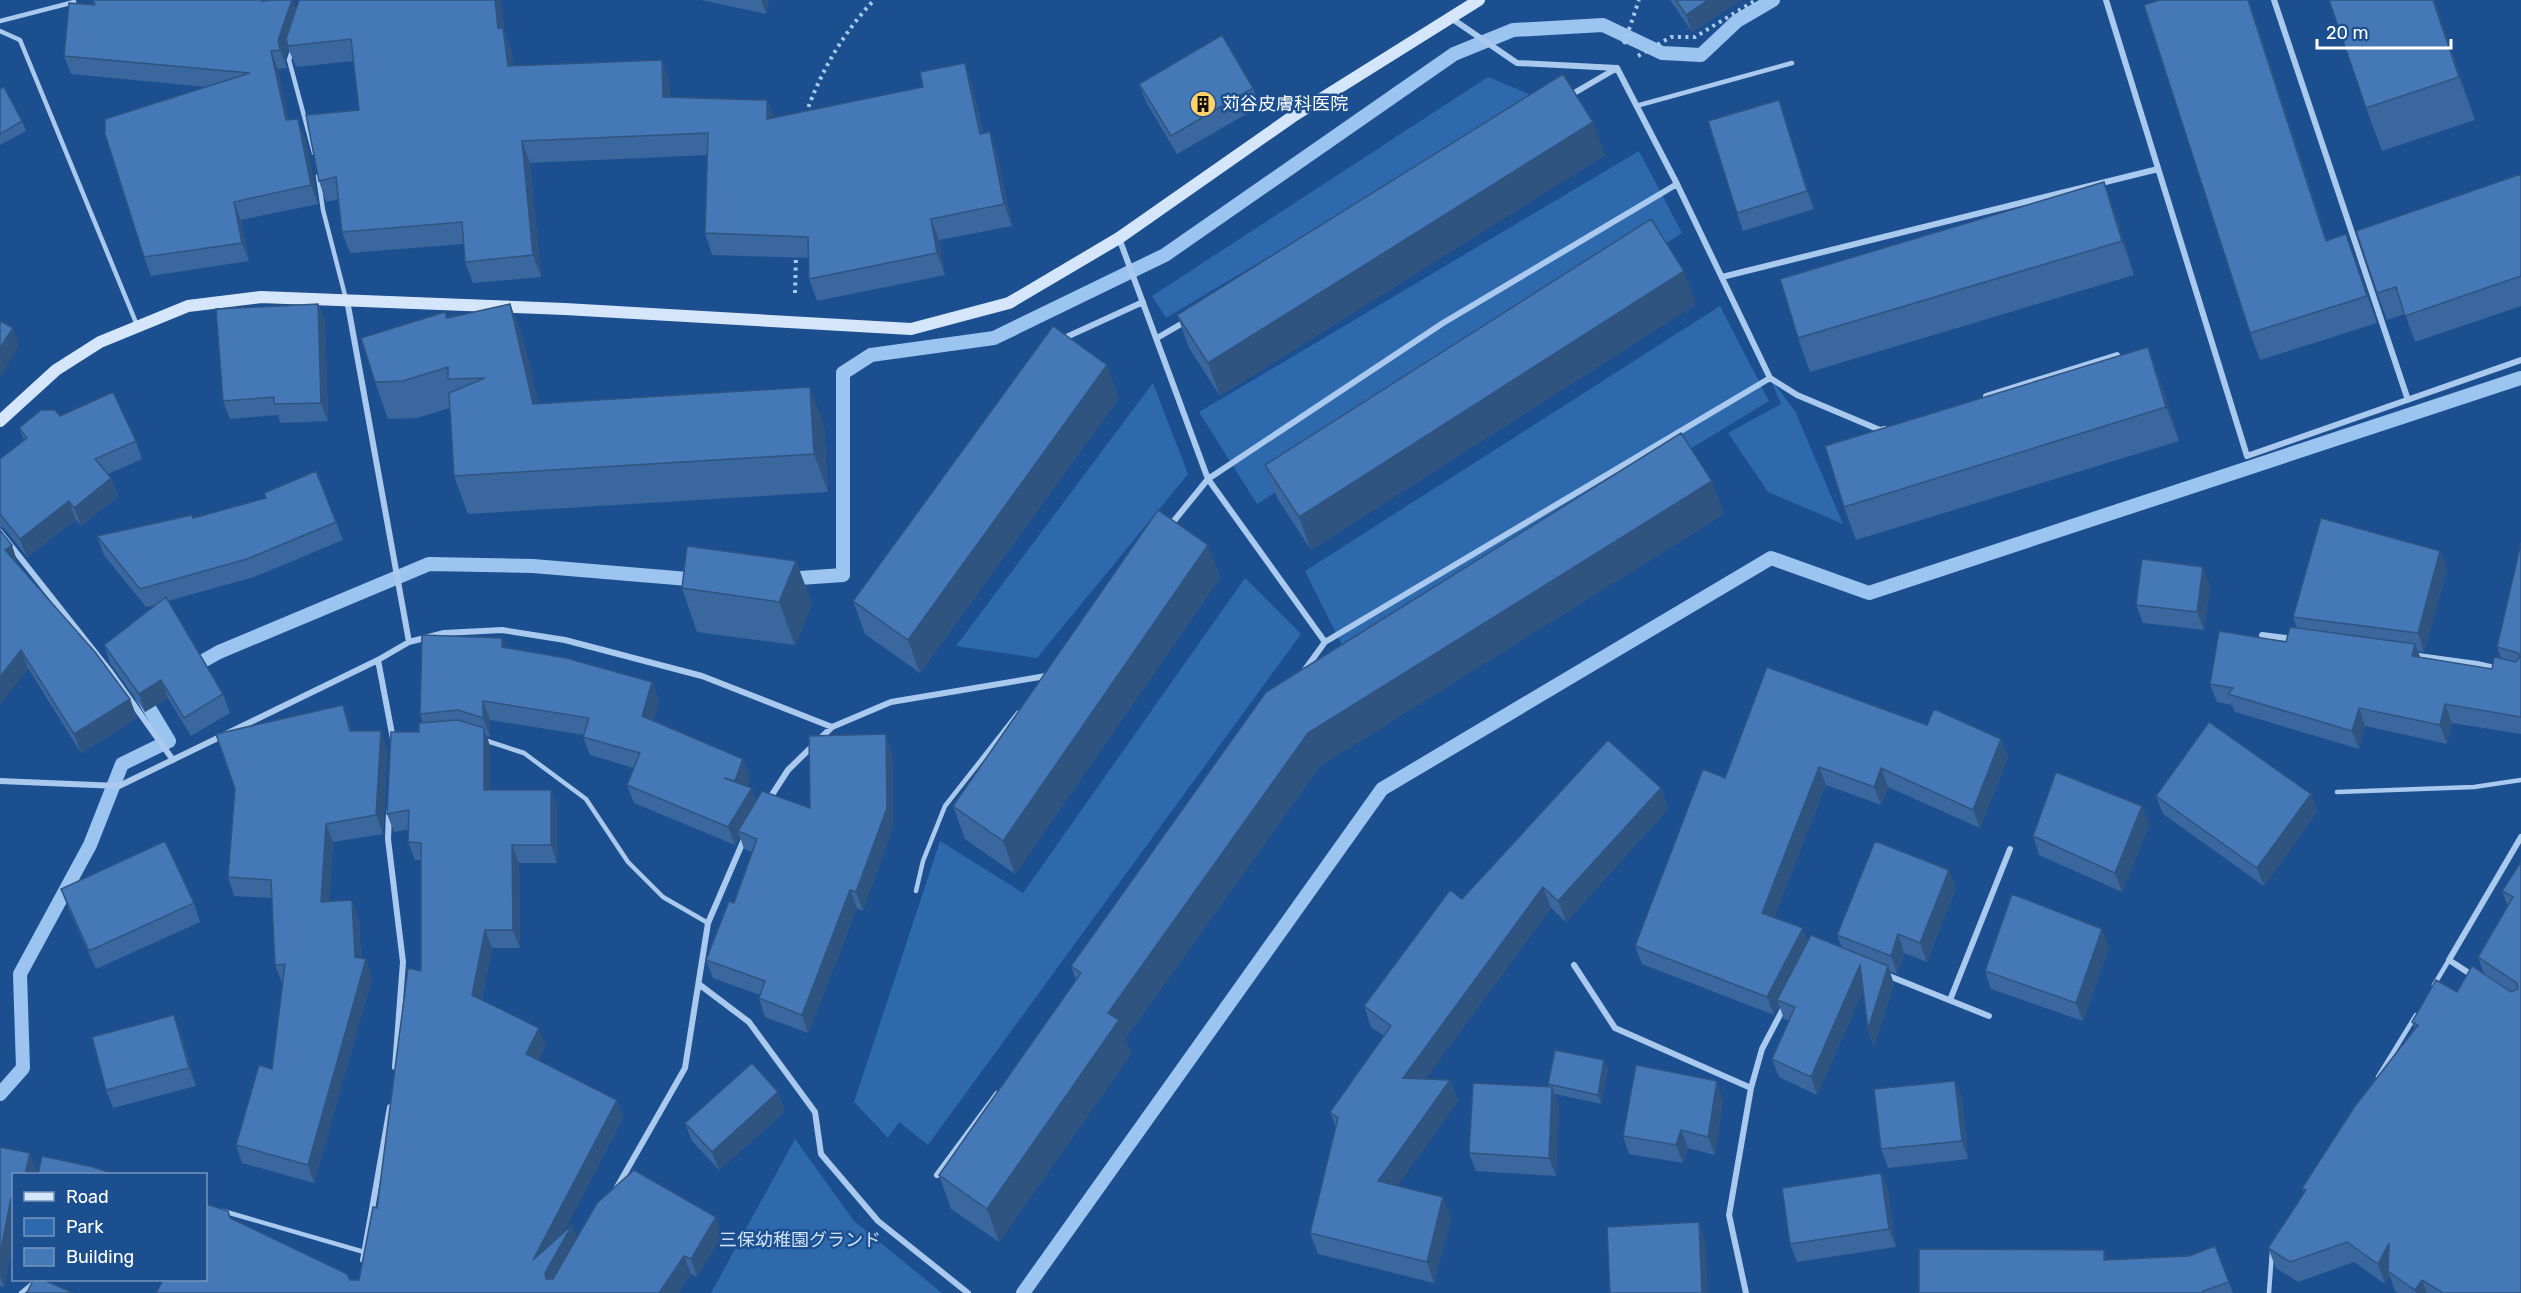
<svg xmlns="http://www.w3.org/2000/svg" width="2521" height="1293" font-family="Rubik,'Noto Sans JP',sans-serif">
	<style>
		.green { fill: #2e69ad }
		.lines { fill: none; stroke-linecap: round; stroke-linejoin: round }
		.stream { stroke: #9cc4f0; stroke-width: 14 }
		.path { stroke: #a9c9ee; stroke-width: 4; stroke-dasharray: 3 4.5; stroke-linecap: butt }
		.lane { stroke: #a9c9ee; stroke-width: 4.5 }
		.street { stroke: #a9c9ee; stroke-width: 6 }
		.secondary { stroke: #d6e6fa; stroke-width: 12 }
		.wall { fill: #3a679d }
		.shaded-wall { fill: #305480 }
		.building { fill: #4478b7; stroke: #305480; stroke-width: 1.5 }
		.labels { text-anchor: middle; dominant-baseline: central; stroke-width: 5; stroke-linejoin: round; paint-order: stroke }
		.poi-label { font-size: 18px; fill: #fff; stroke: #1b4f8f; text-anchor: start }
		.park-label { font-size: 18px; fill: #cfe3fa; stroke: #1b4f8f }
	</style>
	<rect width="100%" height="100%" fill="#1b4f8f"/>
	<path class="green" d="M1488,77l48,20 -370,221 -14,-22z
		M1639,151l43,82 -425,271 -58,-92z
		M1720,306l49,95 -421,256 -43,-86z
		M1770,378l25,33 48,113 -75,-32 -40,-59 53,-29z
		M1153,383l35,91 -151,184 -81,-12z
		M1245,578l56,56 -373,511 -29,-23 -11,16 -34,-36 86,-261 83,52z
		M795,1139l59,82 88,72h-231z"/>
	<g class="lines">
		<path class="stream" d="M785,579l58,-4v-202l28,-18 123,-17 171,-83 289,-201 59,-24 90,-5 59,28 39,2 36,-34 36,-21
			M187,670l32,-18 210,-88 104,2 167,14
			M0,1094l23,-26 -3,-94 70,-129 32,-81 47,-23 -27,-45
			M1023,1293l359,-504 389,-231 98,35 652,-215"/>
		<path class="path" d="M1624,44l15,-44
			M1638,56l33,-19h24l61,-37
			M806,114c14,-42 38,-82 68,-114
			M795,293l1,-38"/>
		<path class="lane" d="M0,21l74,-19
			M0,31l20,9 117,285
			M292,51l-3,9 25,93
			M1636,106l156,-43
			M318,176l5,34 23,89
			M484,740l40,13 62,46 42,63 35,35 45,26
			M2337,792l137,-5 47,-7
			M916,891l7,-30 22,-55 73,-93
			M2434,985l15,-25
			M2378,1077l38,-62
			M223,1211l141,41
			M21,1293l16,-13
			M2269,1293l3,-42"/>
		<path class="street" d="M2106,0l141,456 274,-96
			M2274,0l134,400
			M1451,18l66,45 100,5 60,116 93,194 27,17 83,35 5,-1
			M1569,96l48,-28
			M1119,238l89,241 117,163 445,-264
			M1722,277l436,-108
			M347,300l62,342
			M1157,338l31,-18
			M1062,339l81,-37
			M1986,396l131,-41
			M1169,527l39,-48 235,-156 234,-139
			M0,532l109,138 64,90
			M2262,635l32,4
			M2411,655l66,9 22,5
			M1304,671l21,-29
			M393,739l-15,-79 31,-18 35,-9 58,-3 63,10 137,36 130,51
			M0,781l119,5 259,-126
			M768,801l20,-31 44,-43 59,-25 155,-26
			M389,812l-1,27 15,123 -8,105
			M1574,965l41,63 136,60
			M1884,974l105,42
			M2475,977l-26,-17 72,-123
			M700,985l49,37 66,90 6,42 57,67 90,72
			M1950,1000l60,-151
			M937,1175l60,-81
			M616,1189l69,-121 23,-145 37,-86
			M363,1260l27,-153
			M1746,1293l-17,-78 22,-127 11,-39 22,-42"/>
		<path class="secondary" d="M0,421l56,-51 44,-28 88,-36 73,-9 304,12 346,20 98,-26 110,-65 173,-121 187,-117"/>
	</g>
	<path class="wall" d="M299,0h201l2,4 2,27 7,18 2,17 156,15 1,16 97,3 7,18 198,-34 11,50 7,-2 7,22 15,72 -73,14 6,35 -128,26 -8,-22 -1,-21 -96,-3 -7,-22 3,-78 -178,8 11,114 -68,6 -8,-21 -1,-18 -114,9 -8,-21 -3,-33 -13,3 -7,-21 40,-71 -6,-49 -57,6 -8,-19 -3,11 2,9 -9,1 10,51 17,18 13,66 -77,16 8,41 -98,15 -7,-19 62,-170 -135,-13 -7,-18 31,-51 201,4z
		M701,0h68l-3,14z
		M1670,0h68l1,1 -47,31z
		M2159,0h90l78,241 29,19 21,63 -117,37 -10,-27z
		M2434,0l41,120 -93,31 -16,-43z
		M1139,84l114,4 7,18 -83,48 -31,-52z
		M0,89l22,32 4,10 -26,14z
		M1785,118l29,91 -71,22 -6,-18z
		M1605,155l-385,241 -31,-48 -12,-33z
		M2521,174v132l-106,36 -10,-28 -18,6 -10,-27z
		M2116,215l18,60 -324,97 -12,-34z
		M318,304l7,18 3,99 -48,2 -2,-8 -48,4 -7,-18z
		M510,304l14,38 14,61 286,22 4,67 -360,22 -14,-38 -4,-68 -33,10 -29,1 -13,-37 73,-64z
		M1696,304l-385,246 -34,-52 -12,-33z
		M2160,380l19,61 -323,99 -12,-33z
		M1119,398l-199,275 -55,-39 -12,-33z
		M60,416l76,25 6,18 -34,15 3,4 7,18 -37,30 -5,-6 -49,37 -23,-29 -4,-1v-68l24,-18 -5,-13z
		M1724,514l-404,252 -195,273 6,15 -132,188 -48,-33 -12,-34 137,-195 -5,-14 195,-274z
		M193,518l143,4 7,18 -89,37 -86,24 55,93 7,19 -39,23 -23,-38 -23,14 -35,-49 -6,-18 51,-40 -9,2 -42,-52 -7,-19z
		M0,530l18,34h-1l113,135 7,19 -56,35 -53,-85 -28,36z
		M2521,543v191l-69,-11 -5,21 -82,-18 -6,23 -124,-37 -3,-7 -15,-3 -7,-18 76,-42 11,-14 -4,-11 147,-66 7,18 -23,83 -6,-1 2,6 72,12 9,-11 -4,-11z
		M1208,545l12,33 -205,296 -50,-35 -12,-33z
		M796,561l16,43 -17,41 -98,-13 -15,-44z
		M2210,585l-6,45 -61,-7 -7,-18z
		M502,638l4,10 146,34 7,19 -6,19 90,39 7,18 -3,9 5,2 4,13 54,7 82,-55 1,73 -30,85 -6,-3 -49,125 -43,-16 -6,-19 1,-3 -47,-17 -7,-18 28,-57 18,-51 -8,-3 -4,-12 -5,8 -101,-42 -7,-18 7,-17 -44,-13 -7,-18 1,-2 -94,-15v17l-4,-2 4,11v44h61l6,17v56h-38l1,85h-28l-10,51 64,47 -8,14 79,40 6,18 -60,115 14,5 145,-3 -25,42 -6,-3 -13,19 -515,-13 65,-69 3,8 119,61h9l18,-72 44,-237v-111h-6l-7,-18 1,-13 -15,3 -7,-18 36,-91 -3,-9z
		M350,723l2,8 35,19 -4,84 -50,8 -4,59 30,18 2,39 11,20 -58,205 -72,-20 -6,-18 36,-76 11,-86h-1l-7,-18 -3,-67 -38,-2 -6,-19z
		M2001,739l7,19 -28,70 -92,-41 -7,18 -55,-20 -52,132 33,25 35,6 -5,-13 119,-47 -29,74 -23,-9 -7,21 -8,-3 5,13 -20,63 -6,-18 -5,-38 -46,104 -38,-18 -7,-18 17,-38 -5,-2 -5,-14 -5,10 -132,-51 -7,-18 90,-168z
		M1661,788l7,21 -102,113 -15,-14 -126,171 25,1 8,21 -61,85 54,32 -17,65 -116,-29 -8,-21 26,-106 -6,-15 54,-76 -13,-9 -7,-21 98,-107z
		M2311,794l6,18 -53,74 -101,-72 -7,-18z
		M2142,806l7,19 -27,67 -83,-37 -6,-19z
		M2521,862v431h-123l-3,-2 -5,-15 -5,8 -31,-22 -56,20 -22,-14 -8,-20 36,-55 -2,-5 113,-159 -3,-7 72,-48 -6,-17 30,-50 -6,-16z
		M61,889l133,14 6,19 -104,47 -28,-61z
		M2109,947l-26,74 -92,-32 -6,-18z
		M174,1015l7,18 15,53 -83,22 -7,-18z
		M1608,1069l-7,35 -46,-10 4,11 -3,71 -80,-5 -7,-18 80,-66 -1,-3z
		M1955,1081l7,18 6,60 -80,9 -7,-19z
		M1723,1100l-8,55 -27,-7 -5,15 -54,-9 -6,-18z
		M785,1111l-66,59 -27,-29 -7,-18z
		M0,1147l37,24 -23,3v64l-10,49 -4,-1z
		M1881,1173l7,18 8,56 -99,15 -7,-18z
		M2215,1246l18,47h-314l185,-43 3,10 82,-4z"/>
	<path class="shaded-wall" d="M292,0h1l6,17 -11,29v2l-3,11 2,9 -7,-18 -2,-10z
		M495,0h5l2,4 2,27 7,18 5,39 -8,-22 -10,-38z
		M761,0h8l-3,14z
		M1707,0h31l1,1 -47,31 -6,-17z
		M2248,0h1l86,267 -9,-26z
		M2433,0h1l41,120 -16,-43z
		M271,51l7,18 14,70 -6,-19z
		M662,60l7,21 2,37 -8,-21z
		M965,63l7,21 15,72 -7,-22z
		M767,100l8,21 -8,-2z
		M1779,100l6,18 29,91 -7,-18z
		M298,119l7,19 13,66 -7,-19z
		M1593,122l12,33 -385,241 -12,-33z
		M990,132l7,22 15,72 -8,-22z
		M522,141l8,22 11,114 -8,-22z
		M2104,182l12,33 18,60 -12,-34z
		M234,202l7,18 8,41 -7,-18z
		M931,219l8,21 6,35 -8,-22z
		M2346,234l10,26 21,63 -10,-27z
		M1684,271l12,33 -385,246 -12,-33z
		M318,304l7,18 3,99 -7,-18z
		M510,304l14,38 23,100 -14,-38z
		M13,328l6,18 -19,31v-29z
		M2148,347l12,33 19,61 -13,-34z
		M1107,365l12,33 -199,275 -12,-33z
		M810,387l14,38 4,67 -14,-38z
		M111,478l7,18 -37,30 -7,-18z
		M1712,481l12,33 -404,252 -195,273 6,15 -132,188 -12,-33 121,-196 200,-280z
		M69,501l7,19 -49,37 -7,-18z
		M12,545l6,19 -6,5 -7,-19z
		M1208,545l12,33 -205,296 -12,-33z
		M2440,551l7,18 -23,83 -6,-19z
		M796,561l16,43 -17,41 -16,-43z
		M2203,567l7,18 -6,45 -7,-18z
		M502,638l7,18 -7,-9z
		M2415,644l7,18 -10,-6z
		M21,650l7,18 -28,36v-27z
		M161,680l7,18 -23,14 -6,-18z
		M652,682l7,19 -10,33 -7,-18z
		M130,699l7,19 -56,35 -7,-19z
		M483,701l7,19v17l-7,-19z
		M2445,704l7,19 -5,21 -7,-19z
		M343,705l7,18 7,27 -7,-19z
		M2359,708l6,18 -6,23 -7,-18z
		M484,728l6,18v61l-6,-17z
		M381,731l6,19 -4,84 -7,-19z
		M886,734l6,19 1,73 -30,85 -7,-19z
		M2001,739l7,19 -28,70 -7,-18z
		M743,759l7,18 -8,22 -7,-18z
		M1819,767l7,18 -57,146 -7,-18z
		M1881,768l7,19 -7,18 -7,-18z
		M752,788l6,18 -20,25 2,6 -5,8 -7,-18z
		M1661,788l7,21 -102,113 -8,-21z
		M551,790l6,17v56l-6,-18z
		M2311,794l6,18 -53,74 -7,-18z
		M2142,806l7,19 -27,67 -7,-19z
		M326,824l7,18 -5,78 -7,-18z
		M512,845l7,18 1,85 -7,-18z
		M1949,870l7,18 -29,74 -7,-19z
		M1543,887l8,21 -140,191 -8,-21z
		M850,890l7,18 -49,125 -6,-18z
		M352,900l7,19 2,56 5,-16 6,19 -58,205 -6,-18 47,-208z
		M1803,928l6,19 -32,53 2,5 -5,10 -7,-18z
		M2102,929l7,18 -26,74 -7,-18z
		M485,930l7,18 -13,64 -7,-17z
		M1898,934l6,19 -7,21 -6,-18z
		M1860,965l7,18 -50,112 -6,-18z
		M1888,966l6,18 -20,63 -6,-18z
		M174,1015l7,18 15,53 -7,-18z
		M539,1028l7,18 -14,26 -6,-18z
		M1604,1060l4,9 -7,35 -3,-9z
		M1450,1080l8,21 -72,101 -8,-21z
		M1717,1081l6,19 -8,55 -7,-18z
		M1955,1081l7,18 6,60 -6,-18z
		M1552,1087l7,18 -3,71 -7,-18z
		M778,1092l7,19 -66,59 -7,-18z
		M617,1100l6,18 -83,160 -7,-18z
		M1681,1130l7,18 -5,15 -7,-18z
		M30,1153l7,18 -1,3h-11z
		M1881,1173l7,18 8,56 -7,-18z
		M1443,1197l8,21 -17,65 -7,-21z
		M11,1198l3,7v33l-10,49 -4,-11v-21z
		M716,1217l6,18 -25,42 -6,-18z
		M1699,1222l6,18 3,53h-6z
		M572,1225l7,18 -28,50 -6,-20z
		M2389,1243l-1,28 2,5 -5,8 -7,-20z
		M2104,1250l8,22 -8,-12z
		M684,1256l7,18 -13,19h-19z
		M2422,1280l5,13h-11l-1,-3z"/>
	<path class="building" d="M93,0h170l-1,1 13,-1h17l-14,40 2,10 -9,1 15,69 12,-1 13,66 -77,17 8,41 -98,14 -39,-123v-15l145,-46 -186,-17 5,-53 26,2z
		M299,0h196l3,28h5l5,38 154,-6 1,37 104,3v19l156,-32 -3,-15 45,-9 15,71 10,-2 14,72 -73,15 6,34 -128,26 -1,-42 -103,-4 3,-100 -186,8 11,114 -68,7 -3,-40 -120,10 -6,-55 -17,4 -13,-66 53,-5 -8,-71 -63,7 -2,-7z
		M1676,0h32l-22,15z
		M2159,0h89l78,241 20,-7 21,62 -117,37 -106,-328z
		M2329,0h104l26,77 -93,31z
		M1222,35l31,53 -82,48 -32,-52z
		M1563,74l30,48 -385,241 -31,-48z
		M4,87l18,34 -22,13v-45z
		M1779,100l28,91 -70,22 -29,-92z
		M2521,174v102l-116,40 -9,-29 -19,6 -21,-62z
		M2104,182l18,59 -324,97 -18,-59z
		M1651,219l33,52 -385,246 -34,-52z
		M318,304l3,99 -47,1v-7l-51,4 -7,-92z
		M510,304l23,100 277,-17 4,67 -360,22 -5,-83 36,-15 -37,1v-12l-45,14 -28,1 -14,-44 84,-26 2,6z
		M0,321l13,7 -13,20z
		M1053,326l54,39 -199,275 -55,-39z
		M2148,347l18,60 -322,100 -19,-61z
		M113,392l23,49 -41,18 16,19 -37,30 -5,-7 -49,38 -20,-25v-55l27,-21 -8,-10 22,-18h14l5,6z
		M1681,433l31,48 -404,252 -200,280 11,7 -132,189 -48,-34 142,-202 -10,-7 195,-274z
		M316,471l20,51 -89,37 -107,30 -43,-53 95,-21 1,3 73,-20 -2,-5z
		M1158,510l50,35 -205,296 -50,-35z
		M2321,518l119,33 -22,82 -125,-16z
		M0,530l12,15 -7,5 90,102 35,47 -56,35 -53,-84 -21,27z
		M2521,543v174l-76,-13 -5,21 -81,-17 -7,23 -124,-37 5,-6 -23,-4 9,-53 67,11 4,-15 125,17 -3,12 80,13 2,-12 22,5 4,-5 -2,-4 -21,-6z
		M687,546l109,15 -17,41 -97,-14z
		M2142,559l61,8 -6,45 -61,-7z
		M166,597l57,97 -39,24 -23,-38 -22,14 -35,-49z
		M422,635l80,3v9l64,11 86,24 -10,34 101,43 -8,22 -11,-3 28,10 -24,39 -101,-42 13,-32 -57,-16 6,-19 -106,-17v17l-25,-8 -38,4z
		M1767,667l160,58 7,-16 67,30 -28,71 -92,-42 -7,19 -55,-20 -57,146 41,15 -36,69 -132,-51 68,-177 22,9z
		M343,705l7,26h31l-5,84 -50,9 -5,78 31,-2 3,57 11,2 -58,206 -72,-20 23,-80 13,4 13,-105 -10,1 -4,-85 -43,-3 7,-88 -19,-55z
		M458,720l26,8v62h67v55h-39l1,85h-28l-13,65 67,33 -13,26 91,46 -84,160 39,-35 -27,48 1,6h7l44,-76 37,-33 82,47 -25,42 -7,-3 -25,37h-503l7,-13h43v-76l22,7 2,7 117,56 3,6h9l14,-73 4,1 31,-240 13,3v-128l-13,-1 1,-32 -22,4 4,-82h28v-9z
		M2209,722l102,72 -54,74 -101,-72z
		M886,734l1,74 -31,84 -6,-2 -48,125 -43,-17 6,-17 -59,-21 23,-59 5,2 23,-64 -19,-8 24,-40 48,17 -1,-72z
		M1608,740l53,48 -103,113 -15,-14 -140,191 47,2 -72,101 65,16 -16,65 -117,-29 28,-115 -8,-6 61,-86 -27,-20 86,-116 12,9z
		M2056,772l86,34 -27,67 -82,-37z
		M165,841l29,62 -105,48 -28,-62z
		M1875,841l74,29 -29,73 -22,-9 -7,22 -54,-21z
		M2521,862v431h-78l-21,-13 -7,10 -27,-19 1,-28 -11,21 -31,-22 -57,20 -22,-14 38,-58 -4,-2 53,-82 63,-81 -6,-3 24,-42 21,12 15,-26 39,26 7,-3 -1,-6 -39,-26 35,-60 -11,-6z
		M2012,894l90,35 -26,74 -91,-32z
		M1811,935l77,31 -20,63 -8,-64 -49,112 -39,-18 23,-52 -18,-7z
		M174,1015l15,53 -83,22 -14,-53z
		M1555,1050l49,10 -6,35 -50,-11z
		M752,1063l26,29 -66,60 -27,-29z
		M1636,1065l81,16 -9,56 -27,-7 -5,15 -53,-9z
		M1955,1081l7,60 -81,8 -7,-60z
		M1473,1083l79,4 -3,71 -80,-5z
		M0,1147l30,6 -5,21h-11v25l-3,-1 -11,57z
		M42,1156l51,11 21,7h-76z
		M1881,1173l8,56 -99,15 -8,-56z
		M1699,1222l3,71h-92l-3,-66z
		M2215,1246l14,36 -26,9v2h-284v-44l185,1v10l85,-4z
		M33,1280h10l31,13h-47z"/>
	<defs>
		<g id="building-disc" transform="scale(1.35)"><circle r="9.5" fill="#ffd166" stroke="#1b4f8f"/><path d="M-4-6H4V6H1V3H-1V6H-4ZM-2.5-4.3h1.7v1.8h-1.7ZM.8-4.3h1.7v1.8H.8ZM-2.5-1h1.7V.8h-1.7ZM.8-1h1.7V.8H.8Z" fill="#111"/></g>
	</defs>
	<g fill-rule="evenodd">
		<use href="#building-disc" x="1203" y="104"/>
	</g>
	<g class="labels">
		<g class="poi-label">
			<text x="1222" y="104">苅谷皮膚科医院</text>
		</g>
		<g class="park-label">
			<text x="800" y="1240">三保幼稚園グランド</text>
		</g>
	</g>
	<rect x="12" y="1173" width="195" height="108" fill="#1b4f8f" stroke="#7695bc" stroke-width="1.5"/>
	<rect x="24" y="1192" width="30" height="9" fill="#d6e6fa" stroke="#7695bc" stroke-width="1.5"/>
	<text x="66" y="1203" font-size="18" fill="#ffffff">Road</text>
	<rect x="24" y="1218" width="30" height="18" fill="#2e69ad" stroke="#7695bc" stroke-width="1.5"/>
	<text x="66" y="1233" font-size="18" fill="#ffffff">Park</text>
	<rect x="24" y="1248" width="30" height="18" fill="#4478b7" stroke="#7695bc" stroke-width="1.5"/>
	<text x="66" y="1263" font-size="18" fill="#ffffff">Building</text>
	<path d="M2317 39v9h134v-9" fill="none" stroke="#ffffff" stroke-width="3"/>
	<text x="2326" y="39" font-size="18" fill="#ffffff" stroke="#1b4f8f" stroke-width="4.5" paint-order="stroke">20 m</text>
</svg>
